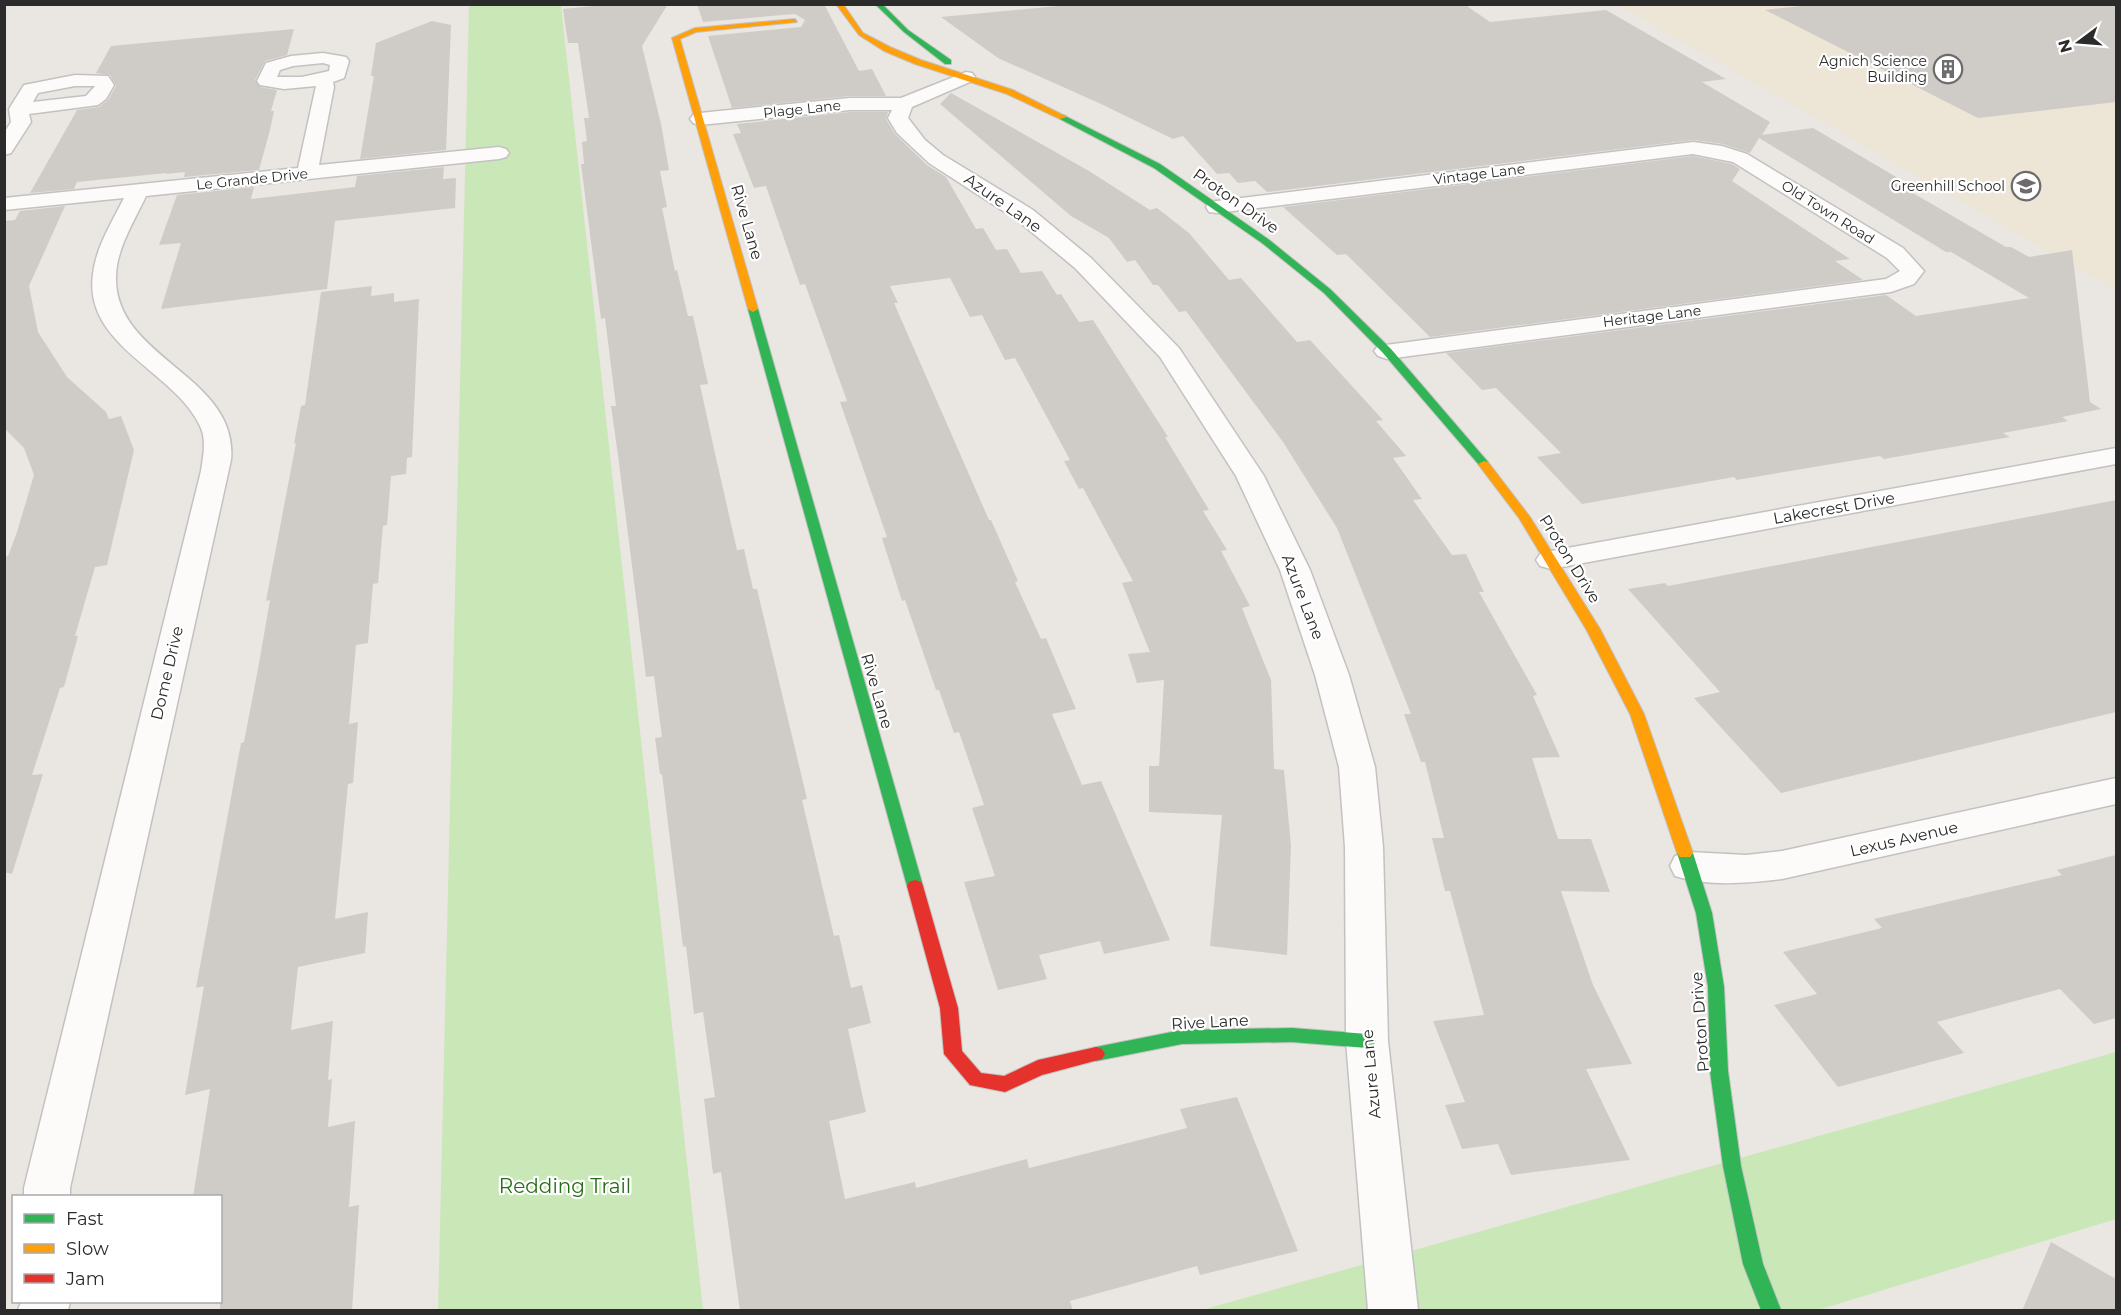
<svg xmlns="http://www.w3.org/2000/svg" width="2121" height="1315" font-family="Montserrat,sans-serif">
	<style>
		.education { fill: #ede5d5 }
		.green { fill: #cae7b8 }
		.building { fill: #cfccc8 }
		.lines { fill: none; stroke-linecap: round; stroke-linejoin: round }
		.street-casing { stroke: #c3c2c2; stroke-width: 3 }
		.fast-casing { stroke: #c3c2c2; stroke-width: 2 }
		.slow-casing { stroke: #c3c2c2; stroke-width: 2 }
		.jam-casing { stroke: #c3c2c2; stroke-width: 2 }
		.street { fill: #fcfbfa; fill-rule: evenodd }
		.fast { fill: #30b455; fill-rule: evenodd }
		.slow { fill: #ff9f0a; fill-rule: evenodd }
		.jam { fill: #e5322d; fill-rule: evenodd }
		.labels { text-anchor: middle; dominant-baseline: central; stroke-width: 4.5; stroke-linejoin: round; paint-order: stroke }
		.far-poi-label { font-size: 14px; fill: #2b2b2b; stroke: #fff; text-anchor: end }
		.far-street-label { font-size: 14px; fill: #2b2b2b; stroke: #fff }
		.street-label { font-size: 16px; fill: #2b2b2b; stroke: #fff }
		.near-park-label { font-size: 20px; fill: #276d17; stroke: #fff }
	</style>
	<rect width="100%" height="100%" fill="#eae6e1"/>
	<path class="education" d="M1618,5h498v285l-363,-208z"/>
	<path class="green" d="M469,5h92l142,1305h-265z
		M2116,1052v167l-298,91h-616z"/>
	<path class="building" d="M613,4h55l-26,42 19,78 8,46 -9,1 7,36 -5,1 13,63 2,-1 11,46h5l15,68 -8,1 14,64 23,101 7,-1 9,40h4l50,210 -5,1 32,136 5,-1 12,53 11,-3 9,38 -23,6 18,83 -37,9 16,78 70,-17 1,6 111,-29 2,9 158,-40 -7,-19 57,-12 61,154 -98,24 -3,-9 -127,35 3,10h-333l-19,-139 -8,2 -9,-75 11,-2 -12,-85 -9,2 -8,-68 -3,1 -21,-173h-2l-5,-36 7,-1 -8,-61 -8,1 -28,-222 -7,-49h5l-11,-88 -4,1 -20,-155h3l-2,-22 5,-1 -3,-23h5l-11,-75h-10l-5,-34z
		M697,4h127l35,67 13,-2 14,27h-36l-118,12 -24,-72 93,-9 4,-7 -10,-6 -92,8z
		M1080,4h384l26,18 116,-12 120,69 -24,3 68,40 -8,13 51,-7 107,63 -9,1 95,55h5l18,10 43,-7 18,152 11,7 -39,8 6,4 -65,12 7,4 -126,22 -4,-3 -143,24 -3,-3 -152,27 -45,-47 24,-4 -65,-65 -14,2 -36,-37 440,-58 30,21 113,-18 -78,-46h-5l-187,-114 -9,15 -27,-9 -30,-4 -426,52 -12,-11 -17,2 -9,-10 -12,1 -34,-38 -10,3 -74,-36 -101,-45 -57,-41z
		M1820,4h296v98l-138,16 -213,-108z
		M432,21l19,4 -5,125 -86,9 14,-83h-3l5,-33z
		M294,29l-7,26 -22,6 -10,19 5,7 17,3 -6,21h3l-4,19 -11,40 -75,7 1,-5 -19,2 1,-1 -90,9 -3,7 -44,4 47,-83 22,-3 9,-7 8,-14 -6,-11 -14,-2 15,-27z
		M951,93l138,78 61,39 7,-2 32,25 40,47 12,-2 56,64 13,-2 73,80 -7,1 30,35 -13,2 29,41 -9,1 39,55 14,-1 18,38h-5l58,103 -4,1 27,61 -28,1 26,81h33l19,53 -49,-1 32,94 39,79 -46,5 44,91 -119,15 -13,-31 -36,5 -17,-44 20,-3 -32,-81 51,-6 -34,-124h-5l-13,-53h12l-19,-76h-4l-17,-48h7l-74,-186 -54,-86 -97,-131 -7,1 -21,-27h-5l-18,-25 -8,2 -18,-24 -38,-22 -131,-112z
		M850,112h38l-2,7 9,15 32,31 19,12 30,52 7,-1 13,22 11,-1 14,24 21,-2 15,24 4,-1 18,28 14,-2 75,117h-3l44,73 -6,1 24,39 -6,1 29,55 -8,2 29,72 3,89 10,1 7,76 -4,109 -77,-9 12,-131 -73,-3v-46h10l5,-86 -27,3 -9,-29 22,-2 -28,-69 11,-2 -50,-93 -4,1 -15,-28 6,-1 -55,-102 -10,2 -23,-45 -12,2 -20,-39 -60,8 8,17h-4l95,217h2l27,61 -3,1 26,57 5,-1 30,71 -24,5 30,71 19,-4 69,159 -66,14 -4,-13 -61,14 8,24 -49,11 -34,-108 31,-6 -23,-68 12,-3 -25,-73 -5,1 -15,-43h-3l-31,-90 -3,1 -20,-63 5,-1 -47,-135 7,-1 -42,-117 -5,1 -34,-99 -12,2 -21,-54 8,-1 -4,-9z
		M1693,156l39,8 8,5 -8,12 118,78 -15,2 28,19 -433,57 -84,-83 -9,1 -54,-48z
		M444,167l-1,12 13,-1 -1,30 -120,13 -8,68 -166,20 20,-66 -22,2 18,-50 77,-8 -3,12 104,-12 2,-11z
		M65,206l-36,80 9,46 29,45 39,35 3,7 12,-3 13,34 -27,115 -12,2 -20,69h3l-14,51 -4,1 -28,87 11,-1 -31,100 -8,-2v-315l4,-1 9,-24 17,-57 -10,-27 -20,-20v-207l11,-1 5,-9z
		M372,286l-1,10 23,-3v9l25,-3 -7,158 -5,1 -1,16 -15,2 -4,49 -4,1 -5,57 -5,1 -5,59 -12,2 -7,79 9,-2 -5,61 -5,1 -13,135 33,-7 -3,41 -67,14 -7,63 42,-9 -5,59 4,-1 -4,48 27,-6 -6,86 10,-2 -7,106h-132v-114h-27l17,-108 -25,6 19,-109 -8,2 45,-245 3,-1 14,-73 12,-69 -4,1 30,-158 -2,1 7,-38 4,-1 16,-113z
		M2116,500v212l-335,81 -87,-95 26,-6 -92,-103 37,-6 3,3z
		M2116,855v163l-22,6 -34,-35 -123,33 27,31 -126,34 -64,-82 43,-11 -34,-42 99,-24 -8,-9 188,-44 -5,-5z
		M2051,1242l65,37v32h-94z"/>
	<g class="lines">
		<g class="street-casing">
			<path id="street" d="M323,53l23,4 3,4 -5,17 -11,4 1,5 -15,78 180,-18 7,2 3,4 -3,4 -7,2 -353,37c-11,24 -30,53 -30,81 -2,82 123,98 115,183l-161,728v8h-46v-8l177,-717c2,-14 6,-31 -1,-45 -25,-55 -117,-80 -107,-152 3,-27 19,-52 31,-76l-120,12v-12l294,-30 18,-82 -32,3 -24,-4 -3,-4 9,-18 25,-7zM323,63l7,2 -1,6 -27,6h-25l3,-7 13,-4z
				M966,72l6,1 3,4 -3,4 -60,26 -4,11 17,22 18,15 90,55 58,48 88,90 85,128 46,94 39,105 26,92 8,80 5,194 30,269h-50l-22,-269 -1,-194 -6,-80 -24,-92 -35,-105 -44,-94 -76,-119 -85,-89 -58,-48 -88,-57 -32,-30 -9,-15 4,-8h-42l-150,15 -7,-2 -3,-4 3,-4 7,-2 150,-15h51z
				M75,75l33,1 6,9 -8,14 -8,6 -69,9 2,8 -20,31 -7,2v-22l7,-11 -2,-13 15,-24zM75,86h20l-9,10 -53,6 5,-9z
				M1693,142l29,4 25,8 156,94 21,23 -10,13 -23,8 -504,67 -9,-3 -4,-5 4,-5 508,-67 14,-8 -13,-13 -154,-96 -40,-8 -476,59 -8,-1 -3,-5 3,-5 8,-1z
				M2116,448v16l-565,105 -11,-3 -4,-6 4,-6 11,-3z
				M2116,778v26l-334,75c-35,4 -73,8 -107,-3l-5,-10 5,-10 14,-4 57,3 36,-4z
				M21,1302h49l-2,8h-50z"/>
		</g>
		<g class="fast-casing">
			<path id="fast" d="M875,4h7l26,26 43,30v4h-6l-41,-32z
				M1063,115l97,49 108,75 62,50 61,60 97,113v4h-8l-97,-113 -59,-60 -62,-50 -108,-75 -94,-49 -1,-2z
				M753,306l5,3 165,577 -2,4 -6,2 -6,-2 -2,-4 -159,-577z
				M1685,847l5,2 3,4 19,60 12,74 4,84 13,95 22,98 18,46h-20l-18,-46 -20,-98 -13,-95 -2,-84 -12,-74 -19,-60 3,-4z
				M1292,1028l75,6 6,2 3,5 -3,5 -6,2 -75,-6 -110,2 -86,17 -6,-2 -3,-5 3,-5 6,-2 86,-17z"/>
		</g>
		<g class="slow-casing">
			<path id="slow" d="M836,4h7l20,29 27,14 31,13 92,30 54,27 -7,2 -53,-25 -92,-30 -31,-13 -25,-16z
				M795,19l2,3 -101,10 -16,7 78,270 -5,3 -5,-3 -76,-271 23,-10z
				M1484,461l4,1 42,55 70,112 44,85 49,139 -3,4h-10l-3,-4 -47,-139 -44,-85 -67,-111 -41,-54z"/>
		</g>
		<g class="jam-casing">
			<path id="jam" d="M915,880l6,2 2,4 35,122 4,43 19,22 23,3 34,-16 58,-13 6,2 3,5 -3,5 -60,16 -37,17 -35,-7 -26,-31 -4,-46 -33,-122 2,-4z"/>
		</g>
		<use href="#street" class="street"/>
		<use href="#fast" class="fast"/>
		<use href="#slow" class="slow"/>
		<use href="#jam" class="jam"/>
	</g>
	<defs>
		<g id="building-ring" transform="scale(1.5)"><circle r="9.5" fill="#fff" stroke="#6e6c6b" stroke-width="1.5"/><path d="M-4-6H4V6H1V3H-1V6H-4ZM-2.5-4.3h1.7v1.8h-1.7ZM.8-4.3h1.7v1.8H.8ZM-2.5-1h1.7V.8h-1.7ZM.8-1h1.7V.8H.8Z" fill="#6e6c6b"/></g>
		<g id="school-ring" transform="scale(1.5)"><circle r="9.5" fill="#fff" stroke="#6e6c6b" stroke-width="1.5"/><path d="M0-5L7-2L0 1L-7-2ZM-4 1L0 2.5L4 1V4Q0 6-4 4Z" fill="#6e6c6b"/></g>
	</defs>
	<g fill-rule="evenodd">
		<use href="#building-ring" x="1948" y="69"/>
		<use href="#school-ring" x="2026" y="186"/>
	</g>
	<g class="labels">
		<g class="far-poi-label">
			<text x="1927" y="61">Agnich Science<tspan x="1927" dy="16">Building</tspan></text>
			<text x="2005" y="186">Greenhill School</text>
		</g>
		<g class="far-street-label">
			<text transform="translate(802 109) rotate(-6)">Plage Lane</text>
			<text transform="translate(1479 174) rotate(-7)">Vintage Lane</text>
			<text transform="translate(252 179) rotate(-6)">Le Grande Drive</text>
			<text transform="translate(1828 212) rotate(32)">Old Town Road</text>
			<text transform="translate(1652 316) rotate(-7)">Heritage Lane</text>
		</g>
		<g class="street-label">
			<text transform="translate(1236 201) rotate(35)">Proton Drive</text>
			<text transform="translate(1003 203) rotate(35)">Azure Lane</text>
			<text transform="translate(747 222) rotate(74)">Rive Lane</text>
			<text transform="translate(1834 508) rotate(-10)">Lakecrest Drive</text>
			<text transform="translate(1570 559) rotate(58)">Proton Drive</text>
			<text transform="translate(1303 597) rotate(69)">Azure Lane</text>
			<text transform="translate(167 673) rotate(-77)">Dome Drive</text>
			<text transform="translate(877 691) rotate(74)">Rive Lane</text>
			<text transform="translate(1904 839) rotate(-13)">Lexus Avenue</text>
			<text transform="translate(1210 1022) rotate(-3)">Rive Lane</text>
			<text transform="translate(1700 1022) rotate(-94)">Proton Drive</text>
			<text transform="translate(1371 1074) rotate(-95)">Azure Lane</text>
		</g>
		<g class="near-park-label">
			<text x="565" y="1186">Redding Trail</text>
		</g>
	</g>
	<rect width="2121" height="1315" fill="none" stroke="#2b2b2b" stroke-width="12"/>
	<rect x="12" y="1195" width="210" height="108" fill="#ffffff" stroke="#aaaaaa" stroke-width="1.5"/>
	<rect x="24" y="1214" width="30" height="9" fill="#30b455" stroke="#aaaaaa" stroke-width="1.5"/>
	<text x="66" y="1225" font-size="18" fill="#2b2b2b">Fast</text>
	<rect x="24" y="1244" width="30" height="9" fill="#ff9f0a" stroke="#aaaaaa" stroke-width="1.5"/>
	<text x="66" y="1255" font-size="18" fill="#2b2b2b">Slow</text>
	<rect x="24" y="1274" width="30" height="9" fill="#e5322d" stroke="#aaaaaa" stroke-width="1.5"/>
	<text x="66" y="1285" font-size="18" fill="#2b2b2b">Jam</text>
	<g transform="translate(2079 42) rotate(254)" stroke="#ffffff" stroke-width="4.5" paint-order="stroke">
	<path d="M0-4.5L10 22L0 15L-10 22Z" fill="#2b2b2b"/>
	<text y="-9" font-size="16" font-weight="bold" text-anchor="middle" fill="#2b2b2b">N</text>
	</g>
</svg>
